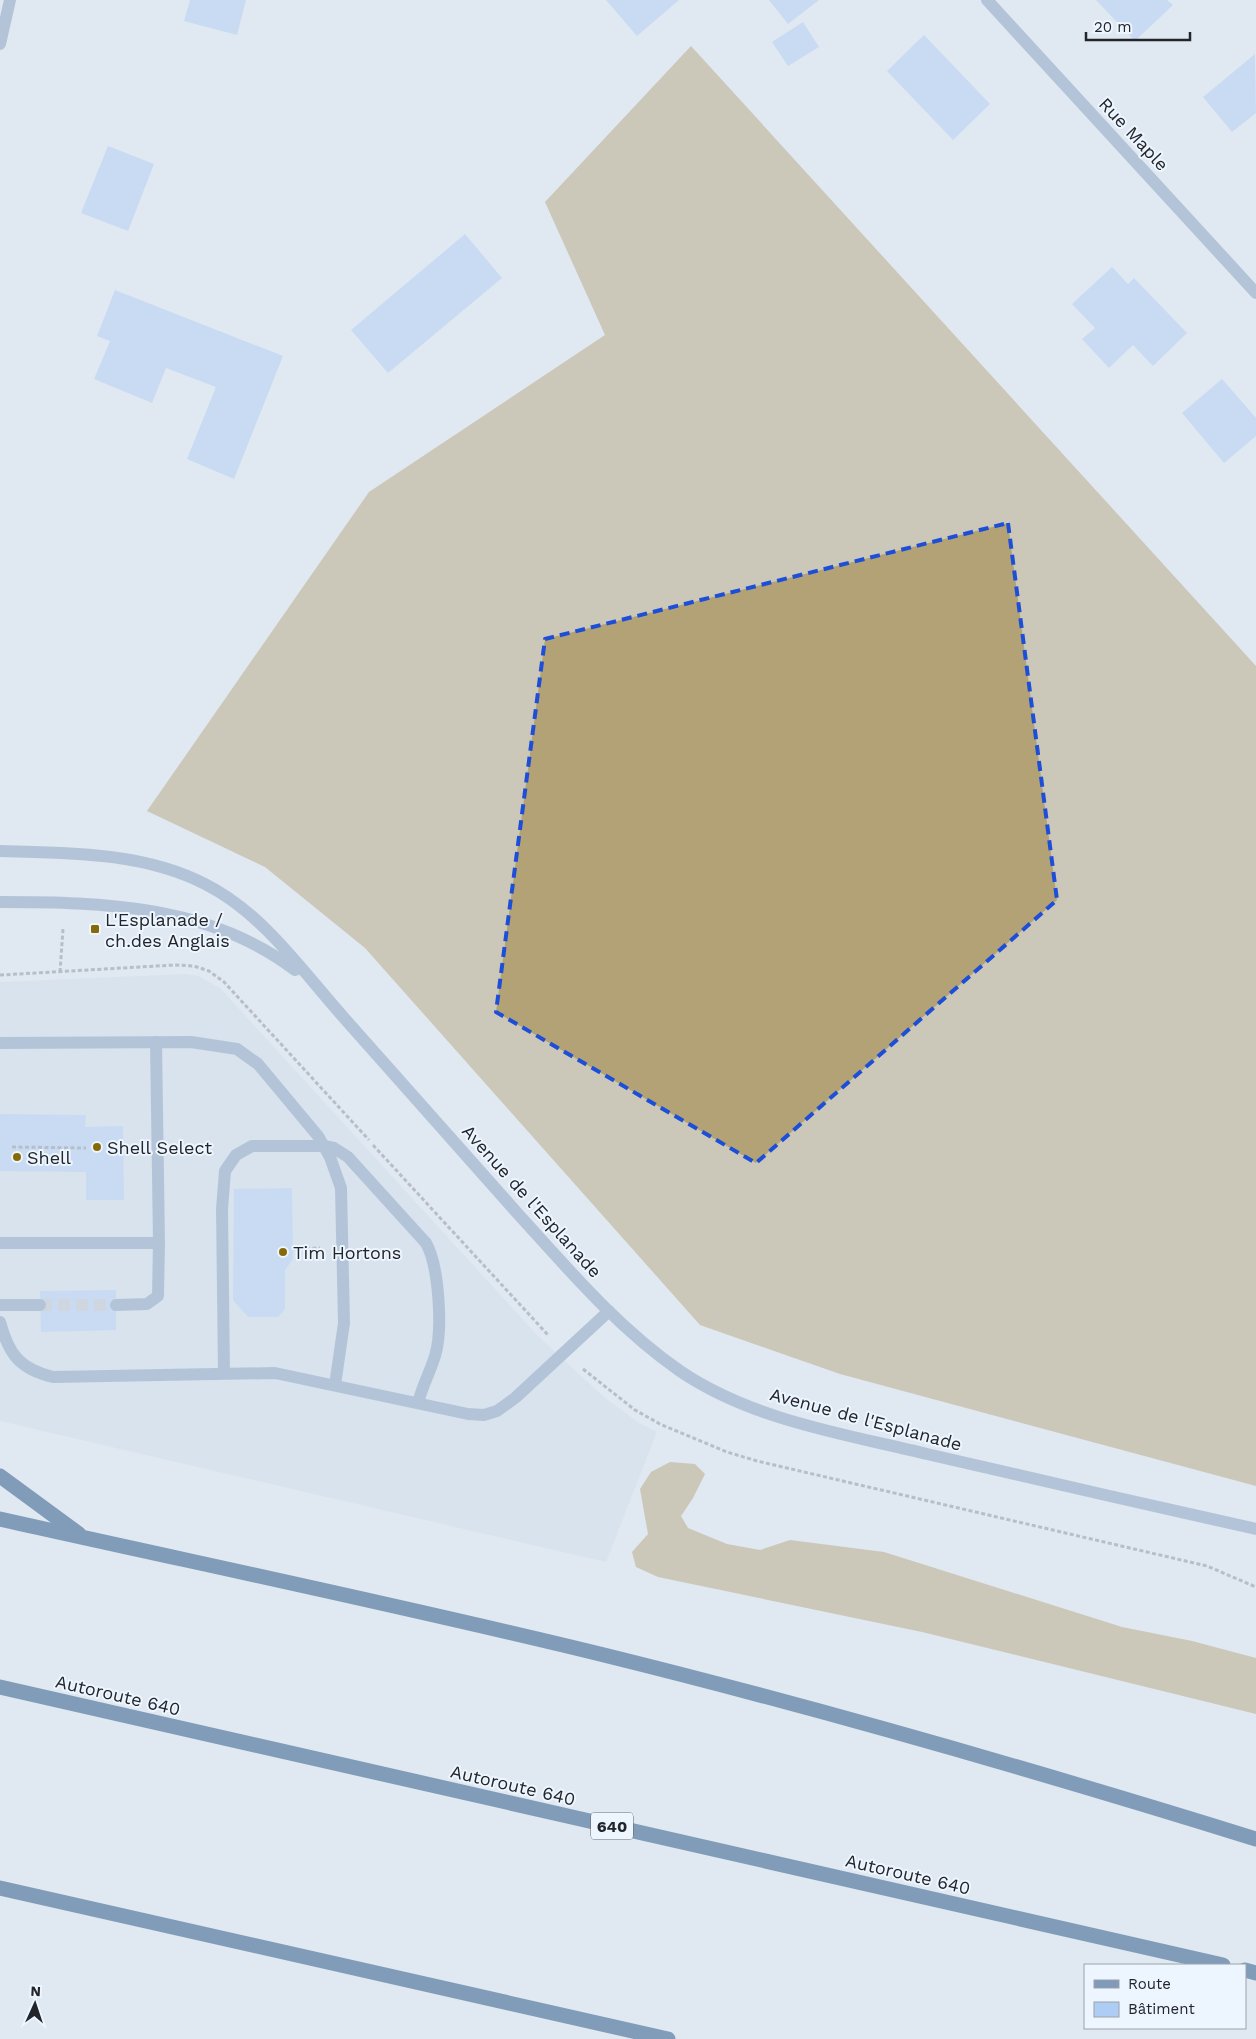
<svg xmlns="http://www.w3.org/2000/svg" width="1256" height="2039" font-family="'Work Sans',sans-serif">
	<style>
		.built { fill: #d0ddec }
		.forest { fill: #b3a275 }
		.building { fill: #adcdf4 }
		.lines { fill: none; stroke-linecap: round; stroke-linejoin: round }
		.minor-tunnel { stroke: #bac1c9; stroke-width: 12; stroke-dasharray: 12 6; stroke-linecap: butt }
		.path { stroke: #888d94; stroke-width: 3; stroke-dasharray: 4 2.5; stroke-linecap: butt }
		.minor { stroke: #7f9aba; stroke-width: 12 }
		.highway { stroke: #0f4173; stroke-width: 15 }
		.marked { fill: none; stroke: #1d4ed8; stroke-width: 4; stroke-dasharray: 10 6; stroke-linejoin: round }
		.poi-dot { fill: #866a05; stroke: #edf5ff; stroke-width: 2 }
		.labels { text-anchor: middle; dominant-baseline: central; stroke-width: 4; stroke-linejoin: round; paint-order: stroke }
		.shield { fill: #edf5ff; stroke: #5f6369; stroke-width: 1 }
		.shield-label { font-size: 16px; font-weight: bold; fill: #222529 }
		.street-label { font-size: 18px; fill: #222529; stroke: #edf5ff }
		.poi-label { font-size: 18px; fill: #222529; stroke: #edf5ff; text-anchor: start }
	</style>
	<rect width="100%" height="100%" fill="#e0e8f1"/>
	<path class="built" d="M186,974l12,2 22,12 317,347 67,62 35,26 18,9 -51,130 -606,-141v-439z"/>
	<path class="forest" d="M691,46l565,620v820l-416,-112 -140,-49 -335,-377 -100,-81 -118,-56 222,-319 236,-157 -60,-133z
		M670,1462l25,2 10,10 -12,24 -12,18 7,12 39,16 33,6 30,-10 94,12 238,75 70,14 64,17v56l-334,-82 -264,-55 -22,-10 -4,-15 16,-18 -8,-45 11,-17z"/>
	<path class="building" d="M190,0h56l-9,35 -53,-14z
		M606,0h73l-42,36z
		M769,0h50l-31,24z
		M1096,0h71l6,5 -38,36z
		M803,22l16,25 -31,19 -16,-24z
		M924,35l66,69 -37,36 -66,-69z
		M1255,54l1,59 -24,19 -29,-35z
		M108,146l46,18 -26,67 -47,-18z
		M465,234l37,44 -114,95 -37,-43z
		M1112,267l16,17 6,-6 53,55 -34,33 -20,-21 -24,23 -27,-29 13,-11 -23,-24z
		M115,290l168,66 -49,123 -47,-20 29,-72 -50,-19 -14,35 -58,-24 16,-38 -13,-5z
		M1222,379l34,39v18l-32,27 -42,-50z
		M0,1114l86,1 -1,12 38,-1 1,74h-38v-28l-86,-1z
		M292,1188l1,71 -8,11v39l-7,8h-30l-15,-17 1,-111z
		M116,1290v40l-75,2 -1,-41z"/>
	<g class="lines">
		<path class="minor-tunnel" d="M40,1305h76"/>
		<path class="path" d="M60,972l3,-43
			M0,975l175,-10 19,1 15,5 15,11 145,158
			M373,1145l175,190
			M12,1147l74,1
			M293,1249l27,-1
			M583,1369l52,41 25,14 67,28 30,9 450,105 49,21"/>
		<path class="minor" d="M987,0l269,293
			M0,44l10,-44
			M0,851c69,2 143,1 205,33 58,29 98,88 140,135 58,65 116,131 174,196 50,55 99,113 161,156 72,49 164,63 247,83 110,26 219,50 329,75
			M0,902c103,0 210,3 295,68
			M0,1043l191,-1 46,7 21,15 60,72 12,21 11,31 3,135 -9,62
			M0,1243h159l-3,-201
			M0,1305h40
			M116,1305l31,-1 11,-8 1,-53
			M0,1322c9,33 20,47 53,55l222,-4 193,41 16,1 13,-4 18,-13 94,-87
			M224,1373l-2,-164 3,-38 11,-16 16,-9h72l10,2 14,9 78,86c13,23 17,87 9,113 -5,16 -13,31 -17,47"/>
		<path class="highway" d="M0,1476l79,58
			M0,1519c201,45 404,87 604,136 219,54 436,117 652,184
			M0,1687l1223,278
			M0,1888l668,151
			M1245,1970l11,3"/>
	</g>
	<path d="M0 0H1256V2039H0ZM1008,523l49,377 -301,263 -260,-151 49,-373z" fill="#e0e8f1" fill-opacity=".55" fill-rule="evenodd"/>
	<path class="marked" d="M1008,523l49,377 -301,263 -260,-151 49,-373z"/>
	<g class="poi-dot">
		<rect x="90" y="924" width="10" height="10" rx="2.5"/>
		<circle cx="97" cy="1147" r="5"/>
		<circle cx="17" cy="1157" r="5"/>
		<circle cx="283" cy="1252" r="5"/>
	</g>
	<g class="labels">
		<rect class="shield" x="591" y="1812.5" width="42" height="27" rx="4"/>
		<g class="shield-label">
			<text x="612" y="1826">640</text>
		</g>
		<g class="street-label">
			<text transform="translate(1134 134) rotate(47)">Rue Maple</text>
			<text transform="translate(532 1201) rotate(48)">Avenue de l'Esplanade</text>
			<text transform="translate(866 1419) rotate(15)">Avenue de l'Esplanade</text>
			<text transform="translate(118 1695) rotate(13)">Autoroute 640</text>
			<text transform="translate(513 1785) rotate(13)">Autoroute 640</text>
			<text transform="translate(908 1874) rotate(13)">Autoroute 640</text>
		</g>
		<g class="poi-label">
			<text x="105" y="919">L'Esplanade /<tspan x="105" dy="21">ch.des Anglais</tspan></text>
			<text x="107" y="1147">Shell Select</text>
			<text x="27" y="1157">Shell</text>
			<text x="293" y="1252">Tim Hortons</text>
		</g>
	</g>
	<rect x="1084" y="1964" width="162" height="65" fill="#edf5ff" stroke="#9ca2a9"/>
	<rect x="1094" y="1980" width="25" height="8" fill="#7f9aba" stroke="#9ca2a9"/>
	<text x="1128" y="1989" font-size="15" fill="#222529">Route</text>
	<rect x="1094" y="2002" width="25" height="15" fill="#adcdf4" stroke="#9ca2a9"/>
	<text x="1128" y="2014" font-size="15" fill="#222529">Bâtiment</text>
	<g transform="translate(35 2004) rotate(3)" stroke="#edf5ff" stroke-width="4" paint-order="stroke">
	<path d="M0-4L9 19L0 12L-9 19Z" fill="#222529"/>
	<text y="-8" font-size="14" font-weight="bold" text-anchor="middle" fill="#222529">N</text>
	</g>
	<path d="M1086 32v8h104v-8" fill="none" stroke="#222529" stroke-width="2.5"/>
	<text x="1094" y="32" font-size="15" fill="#222529" stroke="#edf5ff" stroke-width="4" paint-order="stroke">20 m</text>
</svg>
